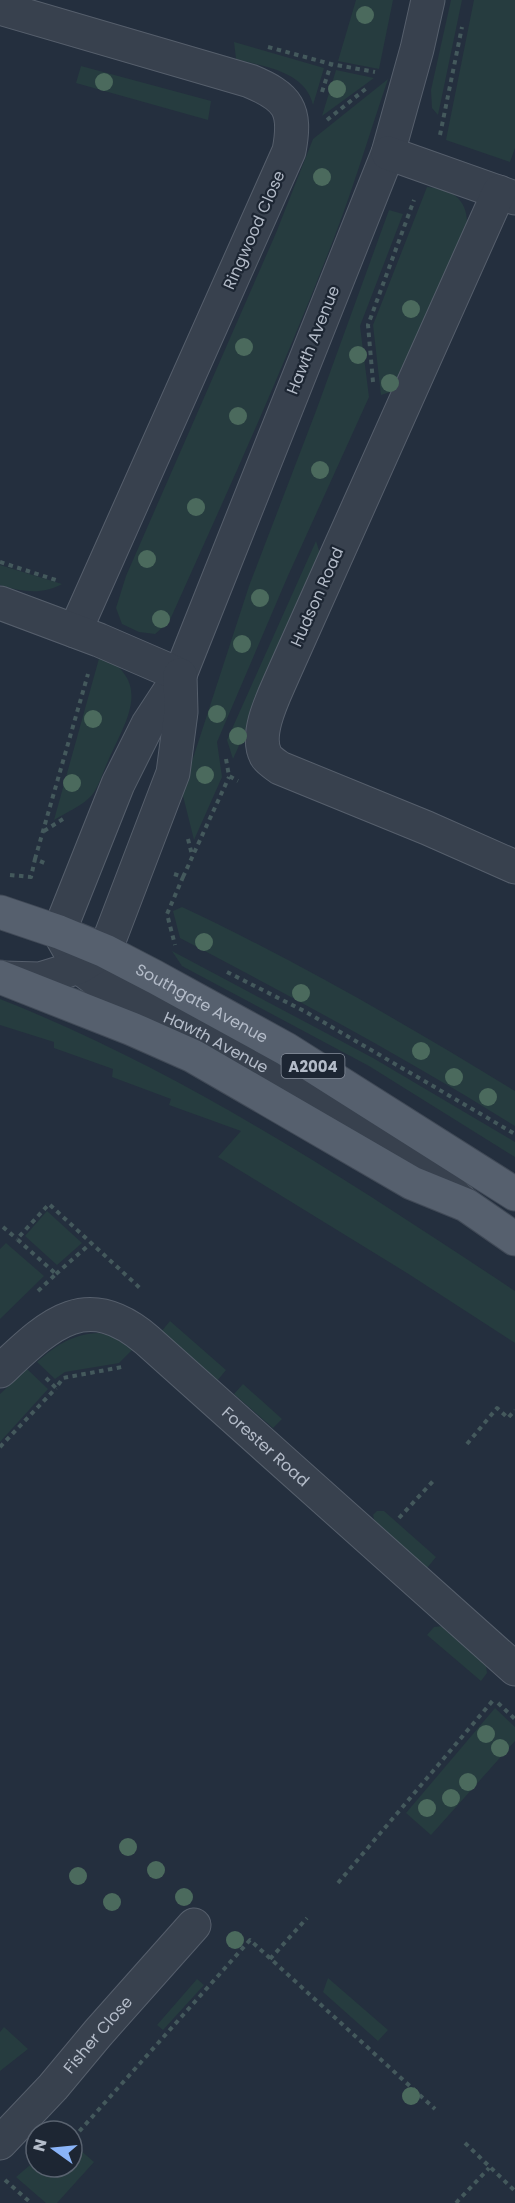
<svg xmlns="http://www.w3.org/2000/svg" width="515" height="2203" font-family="Poppins,sans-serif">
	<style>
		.green { fill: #263c3f }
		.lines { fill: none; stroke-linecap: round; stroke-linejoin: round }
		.minor-casing { stroke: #565f6c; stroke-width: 35 }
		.major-casing { stroke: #414a57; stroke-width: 35 }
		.path { stroke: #44595c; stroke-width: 4; stroke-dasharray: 4.5 4.5; stroke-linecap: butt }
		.minor { stroke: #38414e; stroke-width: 33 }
		.major { stroke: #56606e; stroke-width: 33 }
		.tree { fill: #4b6a5d }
		.labels { text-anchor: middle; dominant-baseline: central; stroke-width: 4.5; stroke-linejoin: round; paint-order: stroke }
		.shield { fill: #1d2633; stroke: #878f9c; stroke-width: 1.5 }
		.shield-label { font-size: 15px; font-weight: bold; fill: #b4bcc9 }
		.street-label { font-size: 16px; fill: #b4bcc9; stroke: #1d2633 }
	</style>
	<rect width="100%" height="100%" fill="#242f3e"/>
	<path class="green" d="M356,0h37l-14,69 -41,-8z
		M451,0h11l-24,115 -6,-7 -1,-18z
		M474,0h41v148l-5,14 -64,-22z
		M234,42l90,26 -11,37c-8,-34 -48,-38 -77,-46z
		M81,66l130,35 -3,19 -132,-37z
		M336,70l38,8 -52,38z
		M388,79c-18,53 -34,107 -54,159 -50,130 -108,257 -165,384l-14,12 -16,-2 -17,-8 -6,-16 10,-32 150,-343 37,-94z
		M427,187c29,2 44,16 39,46l-66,156 -19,6 -8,-70z
		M389,210l14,4 -43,112 9,71 -82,181 -70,164 5,35 -28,63 -12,-48 67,-206 67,-175z
		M316,541l6,19 -89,199 -6,-19z
		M0,565l62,19c-19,11 -41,8 -62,1z
		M100,655c54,27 26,65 8,106 -5,10 -10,30 -19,37 -9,9 -24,15 -35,22z
		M182,907c115,54 225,118 333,184v35c-109,-68 -221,-128 -335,-188l-7,-27z
		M172,951l201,107 142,84v15l-146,-91 -187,-100z
		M0,999c185,73 350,183 515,292v52l-108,-70 -189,-116 23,-26 -72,-26 2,-6 -59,-22 1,-8 -59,-21v-6l-54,-17z
		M47,1211l35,32 -25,22 -32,-29z
		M6,1243l38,33 -44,43v-70z
		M170,1321l56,49 -9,11 -56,-49z
		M99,1333l15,4 18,13 -13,13 -54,9 -10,7 -18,-17c19,-17 36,-28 62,-29z
		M27,1369l21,20 -48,53v-48z
		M243,1384l39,35 -9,9 -39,-34z
		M377,1511h7l52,46 -9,11 -52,-45 -2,-8z
		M442,1626l44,40 1,7 -6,8 -54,-46 7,-8z
		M495,1708l20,19v14l-84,94 -25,-22z
		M328,1978l60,52 -10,11 -55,-49z
		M197,1979l7,6 -41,45 -6,-5z
		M4,2027l24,22 -28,22v-39z
		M72,2143l22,19 -37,41h-11l-30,-26 20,-17v7h36z"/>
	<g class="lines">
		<g class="minor-casing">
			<g id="minor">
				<path id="s1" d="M428,0l-11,49 -29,104 -208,522 -32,49 -30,60 -59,148 20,35 20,15 42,24 47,20 86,46 149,95 38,34"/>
				<path d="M0,8l250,73c38,16 47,28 39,70l-214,480"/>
				<path d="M388,153l127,45"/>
				<path d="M499,192l-216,483c-9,21 -29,59 -17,81 2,4 10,9 14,12l147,60 88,39"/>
				<path d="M0,603l99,37 81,35"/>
				<path d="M3,978l37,1 39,-12 26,-16 68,-178 8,-61 -1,-37"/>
				<path id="s2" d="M0,1371c48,-45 85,-84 147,-31l368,329"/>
				<path id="s3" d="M0,2143l53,-56 45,-54 96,-108"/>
			</g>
		</g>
		<g class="major-casing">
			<g id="major">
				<path id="s4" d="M0,912l59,20 46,19 50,26 131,72 229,145"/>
				<path d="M0,977l132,52 61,27 219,127 54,22 49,34"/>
			</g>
		</g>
		<path class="path" d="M268,47l63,17 44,8
			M322,92l9,-28
			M327,120l41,-33
			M440,135l22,-108
			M373,382l-5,-57 46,-125
			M0,562l59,19
			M226,759l3,17 9,5
			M44,831l19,-12
			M188,839l4,16
			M35,859l53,-185
			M174,874l9,3 -16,37 8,31
			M10,875l21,2 4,-18 12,5
			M183,877l46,-100
			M227,972l79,40 209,122
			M3,1227l14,12
			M56,1274l35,-31
			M38,1291l18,-17 -39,-35 32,-35 92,85
			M46,1378l10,10 7,-10 59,-11
			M467,1444l30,-36 11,10 7,-8
			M0,1447l56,-59
			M399,1518l36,-39
			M498,1703l17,16
			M338,1883l157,-185
			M270,1959l37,-41
			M72,2135h4l174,-195 185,169
			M465,2143l50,48
			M5,2180l26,23
			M456,2203l33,-35"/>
		<use href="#minor" class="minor"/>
		<use href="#major" class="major"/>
	</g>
	<g class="tree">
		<circle cx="365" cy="15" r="9"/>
		<circle cx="104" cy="82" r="9"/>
		<circle cx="337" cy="89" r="9"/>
		<circle cx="322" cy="177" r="9"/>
		<circle cx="411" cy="309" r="9"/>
		<circle cx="244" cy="347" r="9"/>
		<circle cx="358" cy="355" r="9"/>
		<circle cx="390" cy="383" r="9"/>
		<circle cx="238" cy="416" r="9"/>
		<circle cx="320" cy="470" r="9"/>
		<circle cx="196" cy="507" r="9"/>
		<circle cx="147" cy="559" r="9"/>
		<circle cx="260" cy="598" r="9"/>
		<circle cx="161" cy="619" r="9"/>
		<circle cx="242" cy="644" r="9"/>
		<circle cx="217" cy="714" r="9"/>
		<circle cx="93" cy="719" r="9"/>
		<circle cx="238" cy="736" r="9"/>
		<circle cx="205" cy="775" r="9"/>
		<circle cx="72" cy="783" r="9"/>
		<circle cx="204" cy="942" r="9"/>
		<circle cx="301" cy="993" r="9"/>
		<circle cx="421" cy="1051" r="9"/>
		<circle cx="454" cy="1077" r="9"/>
		<circle cx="488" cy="1097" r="9"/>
		<circle cx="486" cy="1734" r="9"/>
		<circle cx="500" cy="1748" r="9"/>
		<circle cx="468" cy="1782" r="9"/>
		<circle cx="451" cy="1798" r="9"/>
		<circle cx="427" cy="1808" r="9"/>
		<circle cx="128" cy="1847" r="9"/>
		<circle cx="156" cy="1870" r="9"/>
		<circle cx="78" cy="1876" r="9"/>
		<circle cx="184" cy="1897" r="9"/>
		<circle cx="112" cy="1902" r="9"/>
		<circle cx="235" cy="1940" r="9"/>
		<circle cx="411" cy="2096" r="9"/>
	</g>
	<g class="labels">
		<rect class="shield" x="281.5" y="1054" width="63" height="24" rx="4.5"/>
		<g class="shield-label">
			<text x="313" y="1066">A2004</text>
		</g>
		<g class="street-label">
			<text transform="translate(254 230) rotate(-66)">Ringwood Close</text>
			<text transform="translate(313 340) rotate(-68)">Hawth Avenue</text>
			<text transform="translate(317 597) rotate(-66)">Hudson Road</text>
			<text stroke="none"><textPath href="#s4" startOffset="222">Southgate Avenue</textPath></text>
			<text stroke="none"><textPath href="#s1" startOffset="1202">Hawth Avenue</textPath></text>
			<text stroke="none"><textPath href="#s2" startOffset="332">Forester Road</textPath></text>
			<text stroke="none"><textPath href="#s3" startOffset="146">Fisher Close</textPath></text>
		</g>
	</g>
	<g transform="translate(54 2149) rotate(285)"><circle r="28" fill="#1d2633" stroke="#59626f" stroke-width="1.5"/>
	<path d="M0-4.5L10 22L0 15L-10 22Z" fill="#8ab4f8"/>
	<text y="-9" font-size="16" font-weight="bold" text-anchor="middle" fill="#b4bcc9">N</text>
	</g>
</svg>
